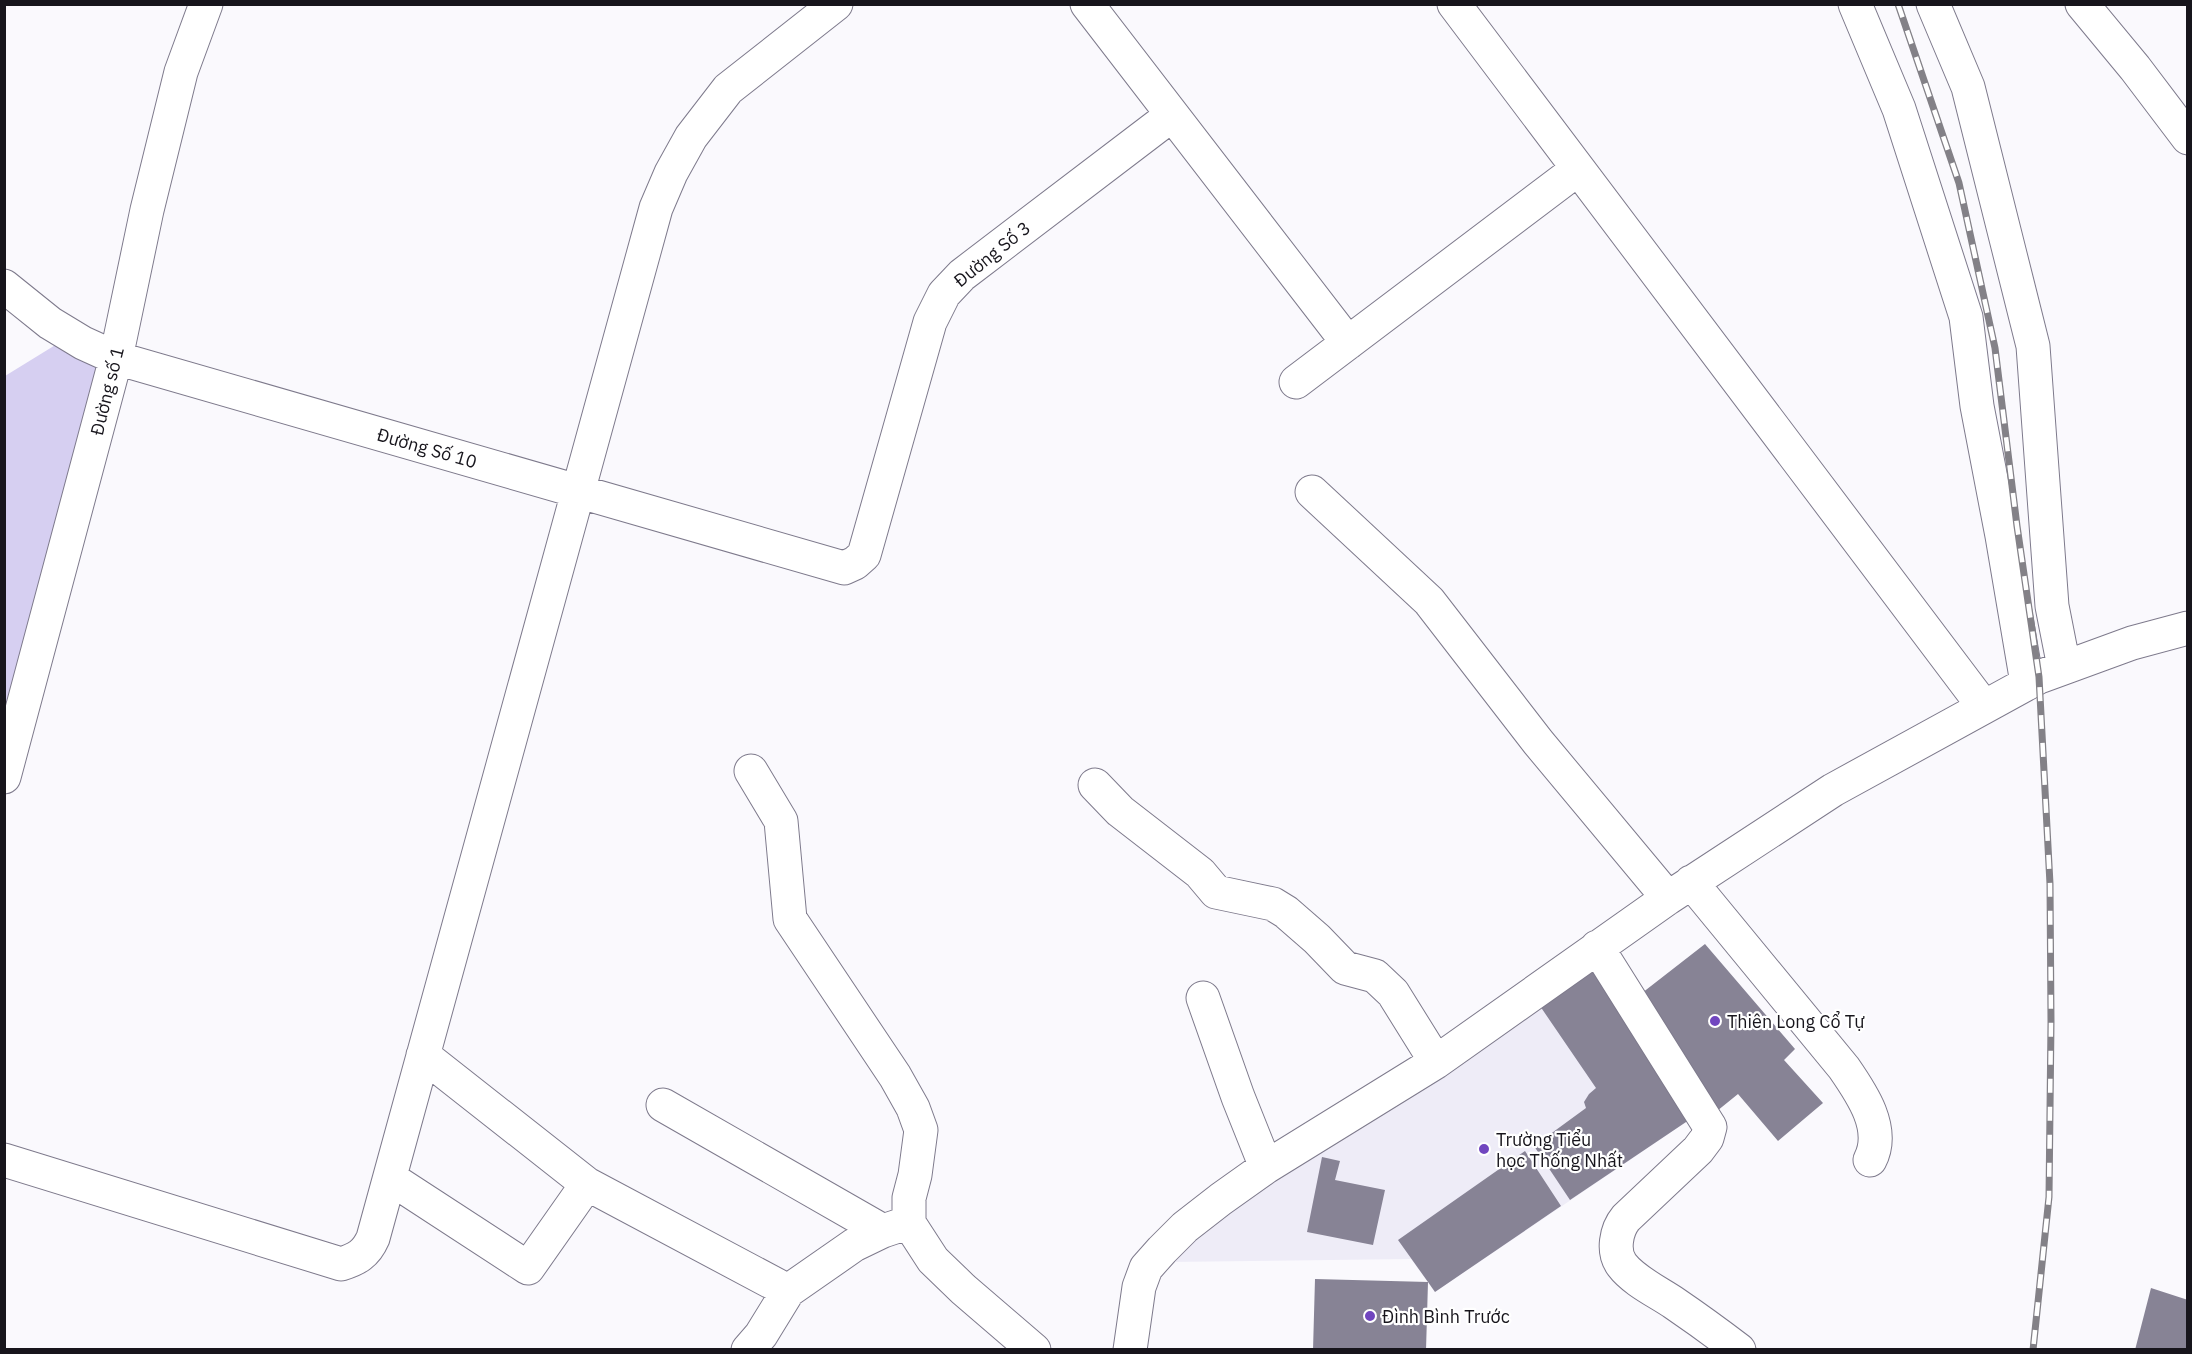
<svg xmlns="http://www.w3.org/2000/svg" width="2192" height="1354" font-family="'IBM Plex Sans',sans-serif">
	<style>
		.built { fill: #eeecf7 }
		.green { fill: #d6cff1 }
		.building { fill: #878395 }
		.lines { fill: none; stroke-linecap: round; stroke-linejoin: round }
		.minor-casing { stroke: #7e7a8c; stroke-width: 35 }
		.minor { stroke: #fff; stroke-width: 33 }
		.rail-casing { stroke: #838187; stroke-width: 7 }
		.rail { stroke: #fff; stroke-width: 4.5; stroke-dasharray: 14; stroke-linecap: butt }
		.poi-dot { fill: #7146bf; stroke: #fff; stroke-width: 2 }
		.labels { text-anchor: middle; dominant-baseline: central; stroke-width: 4.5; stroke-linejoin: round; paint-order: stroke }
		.street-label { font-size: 18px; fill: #17151c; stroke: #fff }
		.poi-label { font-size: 18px; fill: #17151c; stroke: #fff; text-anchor: start }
	</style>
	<rect width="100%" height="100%" fill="#faf9fd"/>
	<path class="built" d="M1593,968l96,152 -254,172 -24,-33 -242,3 44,-39 61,-44z"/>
	<path class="green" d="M57,344l11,10 31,12 -94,356v-346z"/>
	<path class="building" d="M1705,944l90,105 -11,11 39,43 -45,38 -40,-47 -21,17 -75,-118z
		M1593,968l96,152 -119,80 -36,-54 52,-38 -2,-6 5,-8 7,-6 -56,-82z
		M1525,1151l36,55 -126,86 -7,-10 -2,68h-113l2,-71 113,3 -30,-42z
		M1322,1157l18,4 -5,19 50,10 -12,55 -66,-13z
		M2151,1288l37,12v50h-53z"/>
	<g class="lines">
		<g class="minor-casing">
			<path id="minor" d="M1087,4l261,339
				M1454,4l530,703
				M1855,4l44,105 67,208 11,89 25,130 25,147
				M1933,4l35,83 65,259 19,260 12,61
				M2082,4l53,64 53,70
				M4,286l46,37 33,20 33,15 728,210 11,-5 9,-8 66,-233 14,-28 18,-19 210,-160
				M1296,382l282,-213
				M1312,492l117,109 109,141 130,156
				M751,771l30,50 9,98 105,157 18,32 8,22 -6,45 -6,23v25l24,37 30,29 71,61
				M4,777l112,-419 31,-148 34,-138 25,-68
				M1095,785l25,26 80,62 16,19 57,12 13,8 31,27 28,29 30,8 18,17 43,69
				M1691,882l153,186c18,26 42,61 26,92
				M1597,947l113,180 -3,11 -9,12 -72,68c-10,12 -14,34 -4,47 12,16 36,27 52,38 22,15 44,31 65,47
				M1203,998l35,99 28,70
				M423,1055l164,129 201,107
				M663,1105l220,126
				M4,1160l337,104c16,-5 25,-10 32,-26l283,-1030 15,-35 20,-36 37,-48 108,-85
				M390,1178l138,90 59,-84
				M748,1350l13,-15 27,-44 66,-46 29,-14 15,-5
				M1130,1350l9,-63 7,-19 16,-18 23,-23 36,-28 45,-32 170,-105 232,-164 165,-108 206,-113 93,-34 56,-15"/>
		</g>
		<use href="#minor" class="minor"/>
		<g class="rail-casing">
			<path id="rail" d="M1898,4l61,179 36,165 22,178 22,151 11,207 1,138 -2,175 -16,153"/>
		</g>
		<use href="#rail" class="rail"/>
	</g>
	<g class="poi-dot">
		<circle cx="1715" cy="1021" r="6"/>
		<circle cx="1484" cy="1149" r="6"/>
		<circle cx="1370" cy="1316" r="6"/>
	</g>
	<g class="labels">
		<g class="street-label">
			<text transform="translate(992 254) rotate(-39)">Đường Số 3</text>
			<text transform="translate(107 391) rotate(-76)">Đường số 1</text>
			<text transform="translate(427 448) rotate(16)">Đường Số 10</text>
		</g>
		<g class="poi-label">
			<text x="1727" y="1021">Thiên Long Cổ Tự</text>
			<text x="1496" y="1139">Trường Tiểu<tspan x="1496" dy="21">học Thống Nhất</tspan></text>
			<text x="1382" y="1316">Đình Bình Trước</text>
		</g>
	</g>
	<rect width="2192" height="1354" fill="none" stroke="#17151c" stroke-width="12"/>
</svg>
